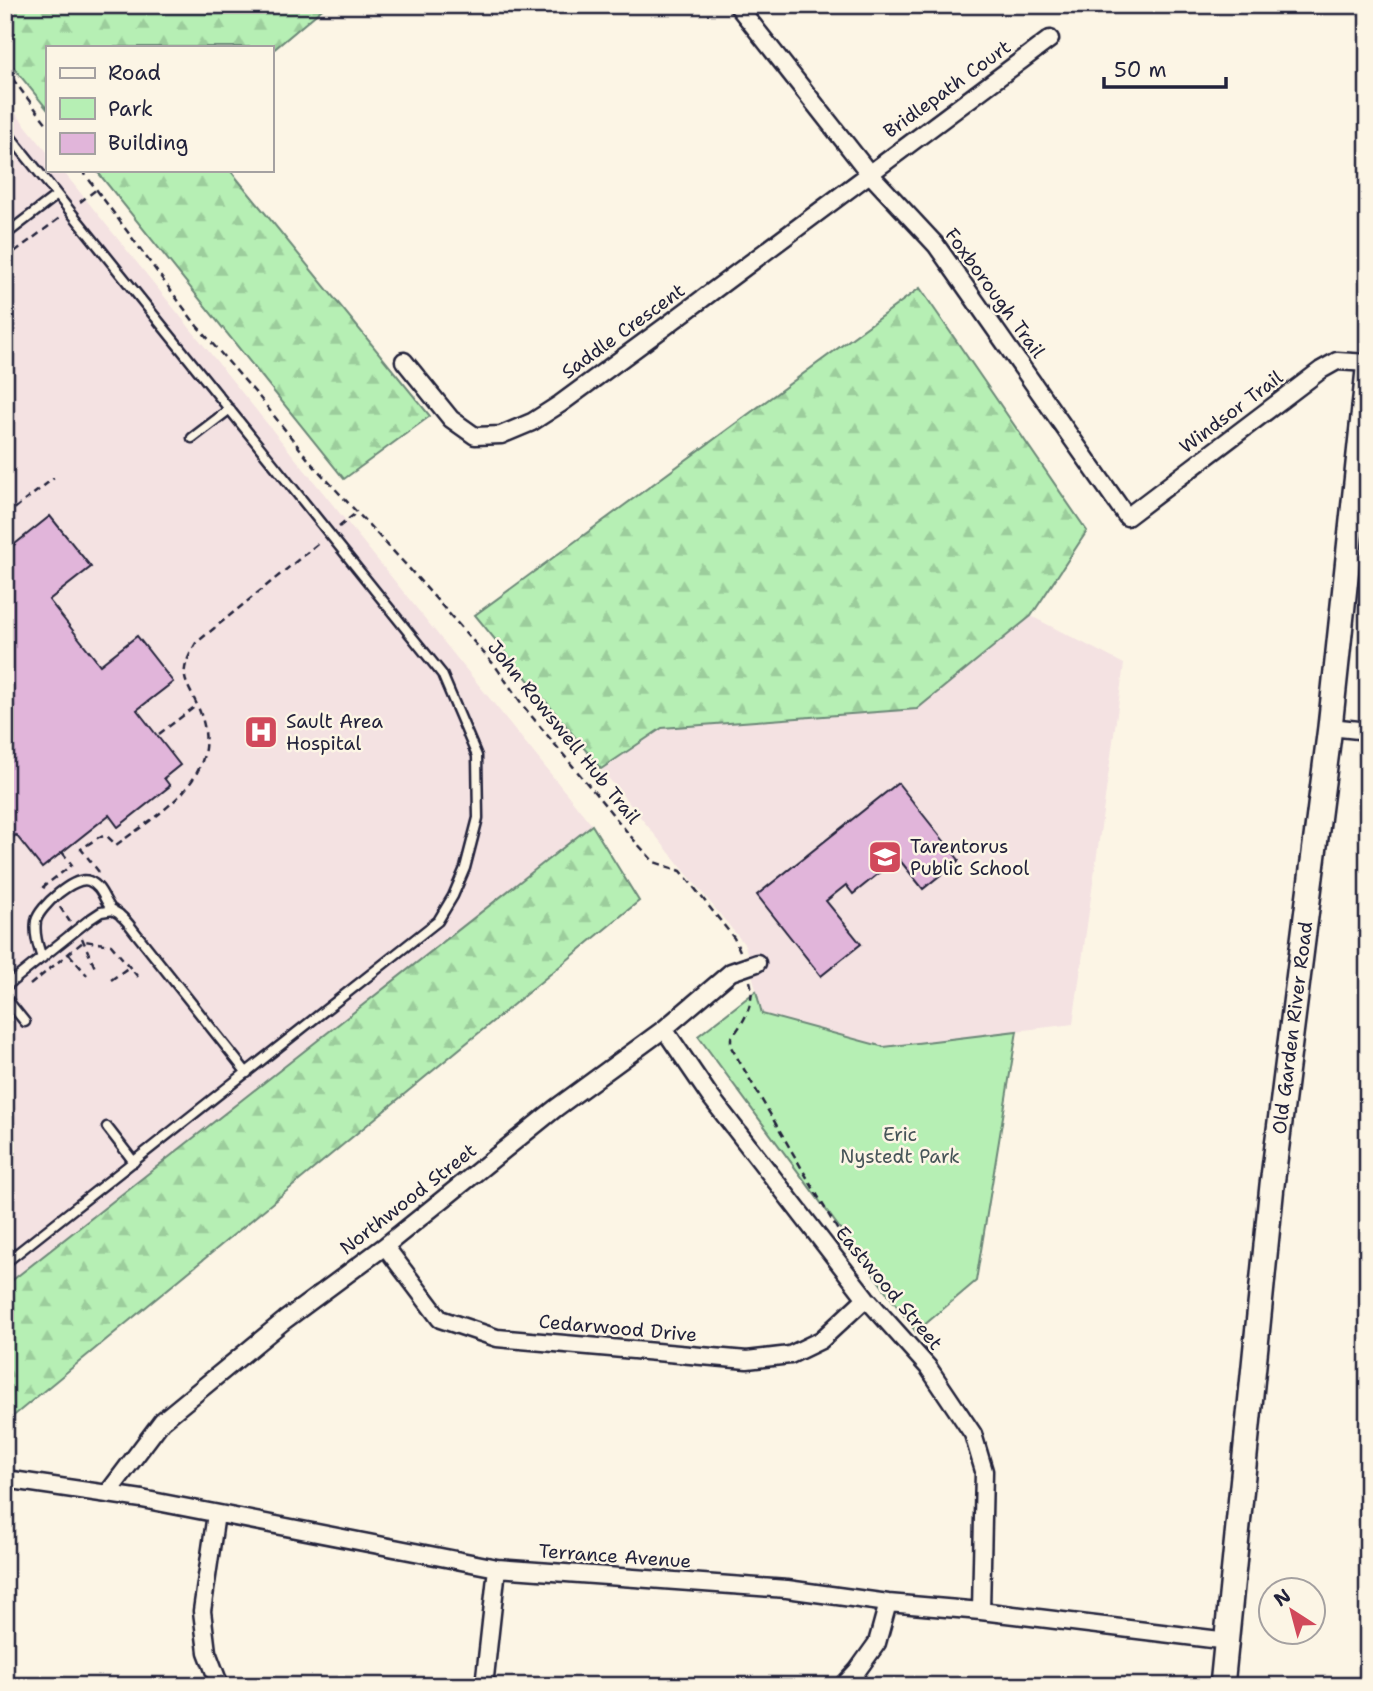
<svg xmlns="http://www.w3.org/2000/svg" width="1373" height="1691" font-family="'Shantell Sans',sans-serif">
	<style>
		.built { fill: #f4e2e2 }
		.forest { fill: url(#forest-firs); stroke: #6c8878; stroke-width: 2 }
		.green { fill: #b6efb4; stroke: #6c8878; stroke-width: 2 }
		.building { fill: #e1b5da; stroke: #22223b; stroke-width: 2 }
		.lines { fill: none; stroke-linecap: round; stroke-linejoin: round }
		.lane-casing { stroke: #22223b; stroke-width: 13 }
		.street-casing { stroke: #22223b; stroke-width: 21 }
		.secondary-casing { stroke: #22223b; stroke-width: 28 }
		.path { stroke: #22223b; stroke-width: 2.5; stroke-dasharray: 7 5; stroke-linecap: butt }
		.lane { stroke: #fcf5e5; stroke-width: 8 }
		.street { stroke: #fcf5e5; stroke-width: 16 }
		.secondary { stroke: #fcf5e5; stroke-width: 23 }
		.labels { text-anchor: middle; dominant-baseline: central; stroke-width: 5; stroke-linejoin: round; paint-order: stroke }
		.street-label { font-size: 19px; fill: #22223b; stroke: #fcf5e5 }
		.poi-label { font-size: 19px; fill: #22223b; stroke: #fcf5e5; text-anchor: start }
		.park-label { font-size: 19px; fill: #475559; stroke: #fcf5e5 }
	</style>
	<defs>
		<pattern id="forest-firs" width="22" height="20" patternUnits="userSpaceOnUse" patternTransform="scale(1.75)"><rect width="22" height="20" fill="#b6efb4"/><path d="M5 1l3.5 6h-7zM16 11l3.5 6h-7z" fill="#9ccd9c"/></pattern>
	</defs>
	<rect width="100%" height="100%" fill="#fcf5e5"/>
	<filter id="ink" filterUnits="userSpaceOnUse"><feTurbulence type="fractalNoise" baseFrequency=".0143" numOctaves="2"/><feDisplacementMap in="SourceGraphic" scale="14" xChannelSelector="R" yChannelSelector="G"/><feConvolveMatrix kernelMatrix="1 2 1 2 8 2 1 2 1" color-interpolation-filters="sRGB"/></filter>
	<g filter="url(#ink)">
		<path class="built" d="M5,100l42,52v18h15l530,655 -587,461z
			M1031,616l93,48 -51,360 -189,23 -122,-33 -17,-69 -144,-176 60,-41 256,-19z"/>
		<path class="forest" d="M5,5h322l-56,47v-5h-224v62l-42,-52z
			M96,170h134l200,246 -86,63z
			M920,288l167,243 -56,85 -114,93 -255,19 -61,41 -126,-154z
			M592,825l47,76 -634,522v-137z"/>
		<path class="green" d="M756,991l6,23 122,33 133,-16 -41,250 -60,51 -218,-296z"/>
		<path class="building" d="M50,516l41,51 -42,33 51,65 37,-29 36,46 -36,28 43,55 -16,13 6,8 -52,41 -9,-12 -67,53 -26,-33 -11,9v-292z
			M898,783l61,77 -36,29 -25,-31 -45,36 -7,-9 -20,16 35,43 -40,32 -64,-81z"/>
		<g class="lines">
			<g class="lane-casing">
				<path id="lane" d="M5,130l437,544 35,82 1,62 -13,50 -12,28 -15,25 -433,342
					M5,235l52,-40
					M192,438l38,-29
					M42,958c-4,-12 -8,-24 -6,-37 3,-14 39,-46 53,-40 13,5 15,20 23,29 3,2 7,3 9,6 6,5 10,11 14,16l112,141
					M5,987l84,-67 12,-8 12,-2
					M5,997l20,25
					M107,1127l27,35"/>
			</g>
			<g class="street-casing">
				<path id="street" d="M737,5l132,168 67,72 191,272 194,-147 16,-9 31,2
					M404,361l47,58 24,17 26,-1 31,-13 28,-18 106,-78 384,-287
					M1330,727l38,4
					M664,1029l45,66 157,203 62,69 45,67 11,37 -3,140
					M385,1246l55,73 57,19 250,22 43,-5 31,-15 45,-42
					M5,1479l137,20 355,69 290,21 101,14 93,8 247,30
					M107,1494l55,-73 123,-101 100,-74 171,-138 108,-79 67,-57 26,-9
					M216,1514l-14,97 5,41 13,34
					M484,1686l13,-118
					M843,1686l14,-15 20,-28 11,-40"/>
			</g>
			<g class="secondary-casing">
				<g id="secondary">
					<path id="s1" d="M1222,1686l50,-501 58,-458 38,-357"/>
				</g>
			</g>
			<path class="path" d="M5,69l42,55
				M82,170l115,156 63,72 52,66 95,102 89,101 28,40 109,132 21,23 27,9 53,67 6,13
				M80,202l17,-13
				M5,259l56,-42
				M5,516l49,-38
				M339,527l18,-15
				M159,734l38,-29
				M99,872l-18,-23 18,-12 8,-1 9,9c44,-32 109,-68 84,-133 -13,-33 -25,-33 -4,-69l124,-101
				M45,888l-2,-1 29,-22 -10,-13
				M60,907l10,15
				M82,938l14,32
				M69,954l18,21
				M111,980l18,-13
				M750,981c6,20 -6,42 -19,57v9l113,194
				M30,985l54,-44 27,4 27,32"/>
			<use href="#lane" class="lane"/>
			<use href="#street" class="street"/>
			<use href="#secondary" class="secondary"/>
		</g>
	</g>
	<defs>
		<g id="hospital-square" transform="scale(1.75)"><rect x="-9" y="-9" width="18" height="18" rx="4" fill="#d1495b" stroke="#fcf5e5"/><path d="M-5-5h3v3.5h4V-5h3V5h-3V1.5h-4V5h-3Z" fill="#fff"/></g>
		<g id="school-square" transform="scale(1.75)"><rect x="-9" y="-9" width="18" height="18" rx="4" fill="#d1495b" stroke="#fcf5e5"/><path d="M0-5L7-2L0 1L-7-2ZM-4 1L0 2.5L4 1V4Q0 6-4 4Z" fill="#fff"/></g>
	</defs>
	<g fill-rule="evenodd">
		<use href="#hospital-square" x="261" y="732"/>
		<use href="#school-square" x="885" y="857"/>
	</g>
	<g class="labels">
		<g class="street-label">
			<text transform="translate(947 89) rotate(-36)">Bridlepath Court</text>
			<text transform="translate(995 293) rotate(54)">Foxborough Trail</text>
			<text transform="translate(623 331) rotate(-36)">Saddle Crescent</text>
			<text transform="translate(1231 412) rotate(-37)">Windsor Trail</text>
			<text transform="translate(564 732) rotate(51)">John Rowswell Hub Trail</text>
			<text stroke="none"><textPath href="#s1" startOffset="662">Old Garden River Road</textPath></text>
			<text transform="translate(408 1199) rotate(-38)">Northwood Street</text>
			<text transform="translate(889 1288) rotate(50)">Eastwood Street</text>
			<text transform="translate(618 1328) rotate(5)">Cedarwood Drive</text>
			<text transform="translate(615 1556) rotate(4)">Terrance Avenue</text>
		</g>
		<g class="poi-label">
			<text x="286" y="721">Sault Area<tspan x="286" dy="22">Hospital</tspan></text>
			<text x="910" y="846">Tarentorus<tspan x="910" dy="22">Public School</tspan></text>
		</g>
		<g class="park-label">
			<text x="900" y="1134">Eric<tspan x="900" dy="22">Nystedt Park</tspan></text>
		</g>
	</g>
	<rect width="1373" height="1691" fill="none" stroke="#fcf5e5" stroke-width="28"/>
	<rect x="14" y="14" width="1345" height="1663" fill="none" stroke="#22223b" stroke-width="2.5" filter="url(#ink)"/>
	<rect x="46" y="46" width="228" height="126" fill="#fcf5e5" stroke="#a5a1a1" stroke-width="2"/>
	<rect x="60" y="68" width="35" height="10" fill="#fcf5e5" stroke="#a5a1a1" stroke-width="2"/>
	<text x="108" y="80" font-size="21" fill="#22223b">Road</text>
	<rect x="60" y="98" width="35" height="21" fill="#b6efb4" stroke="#a5a1a1" stroke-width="2"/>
	<text x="108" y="116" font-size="21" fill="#22223b">Park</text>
	<rect x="60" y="133" width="35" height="21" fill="#e1b5da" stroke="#a5a1a1" stroke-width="2"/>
	<text x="108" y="150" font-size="21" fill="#22223b">Building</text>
	<g transform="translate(1292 1611) rotate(324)"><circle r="33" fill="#fcf5e5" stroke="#a5a1a1" stroke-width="2"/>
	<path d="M0-5L12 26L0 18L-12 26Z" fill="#d1495b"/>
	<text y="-10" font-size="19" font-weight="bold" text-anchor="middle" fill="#22223b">N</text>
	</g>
	<path d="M1104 77v10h122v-10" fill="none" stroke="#22223b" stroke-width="3.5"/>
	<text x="1114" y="77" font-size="21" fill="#22223b" stroke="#fcf5e5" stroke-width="5" paint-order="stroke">50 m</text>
</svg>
